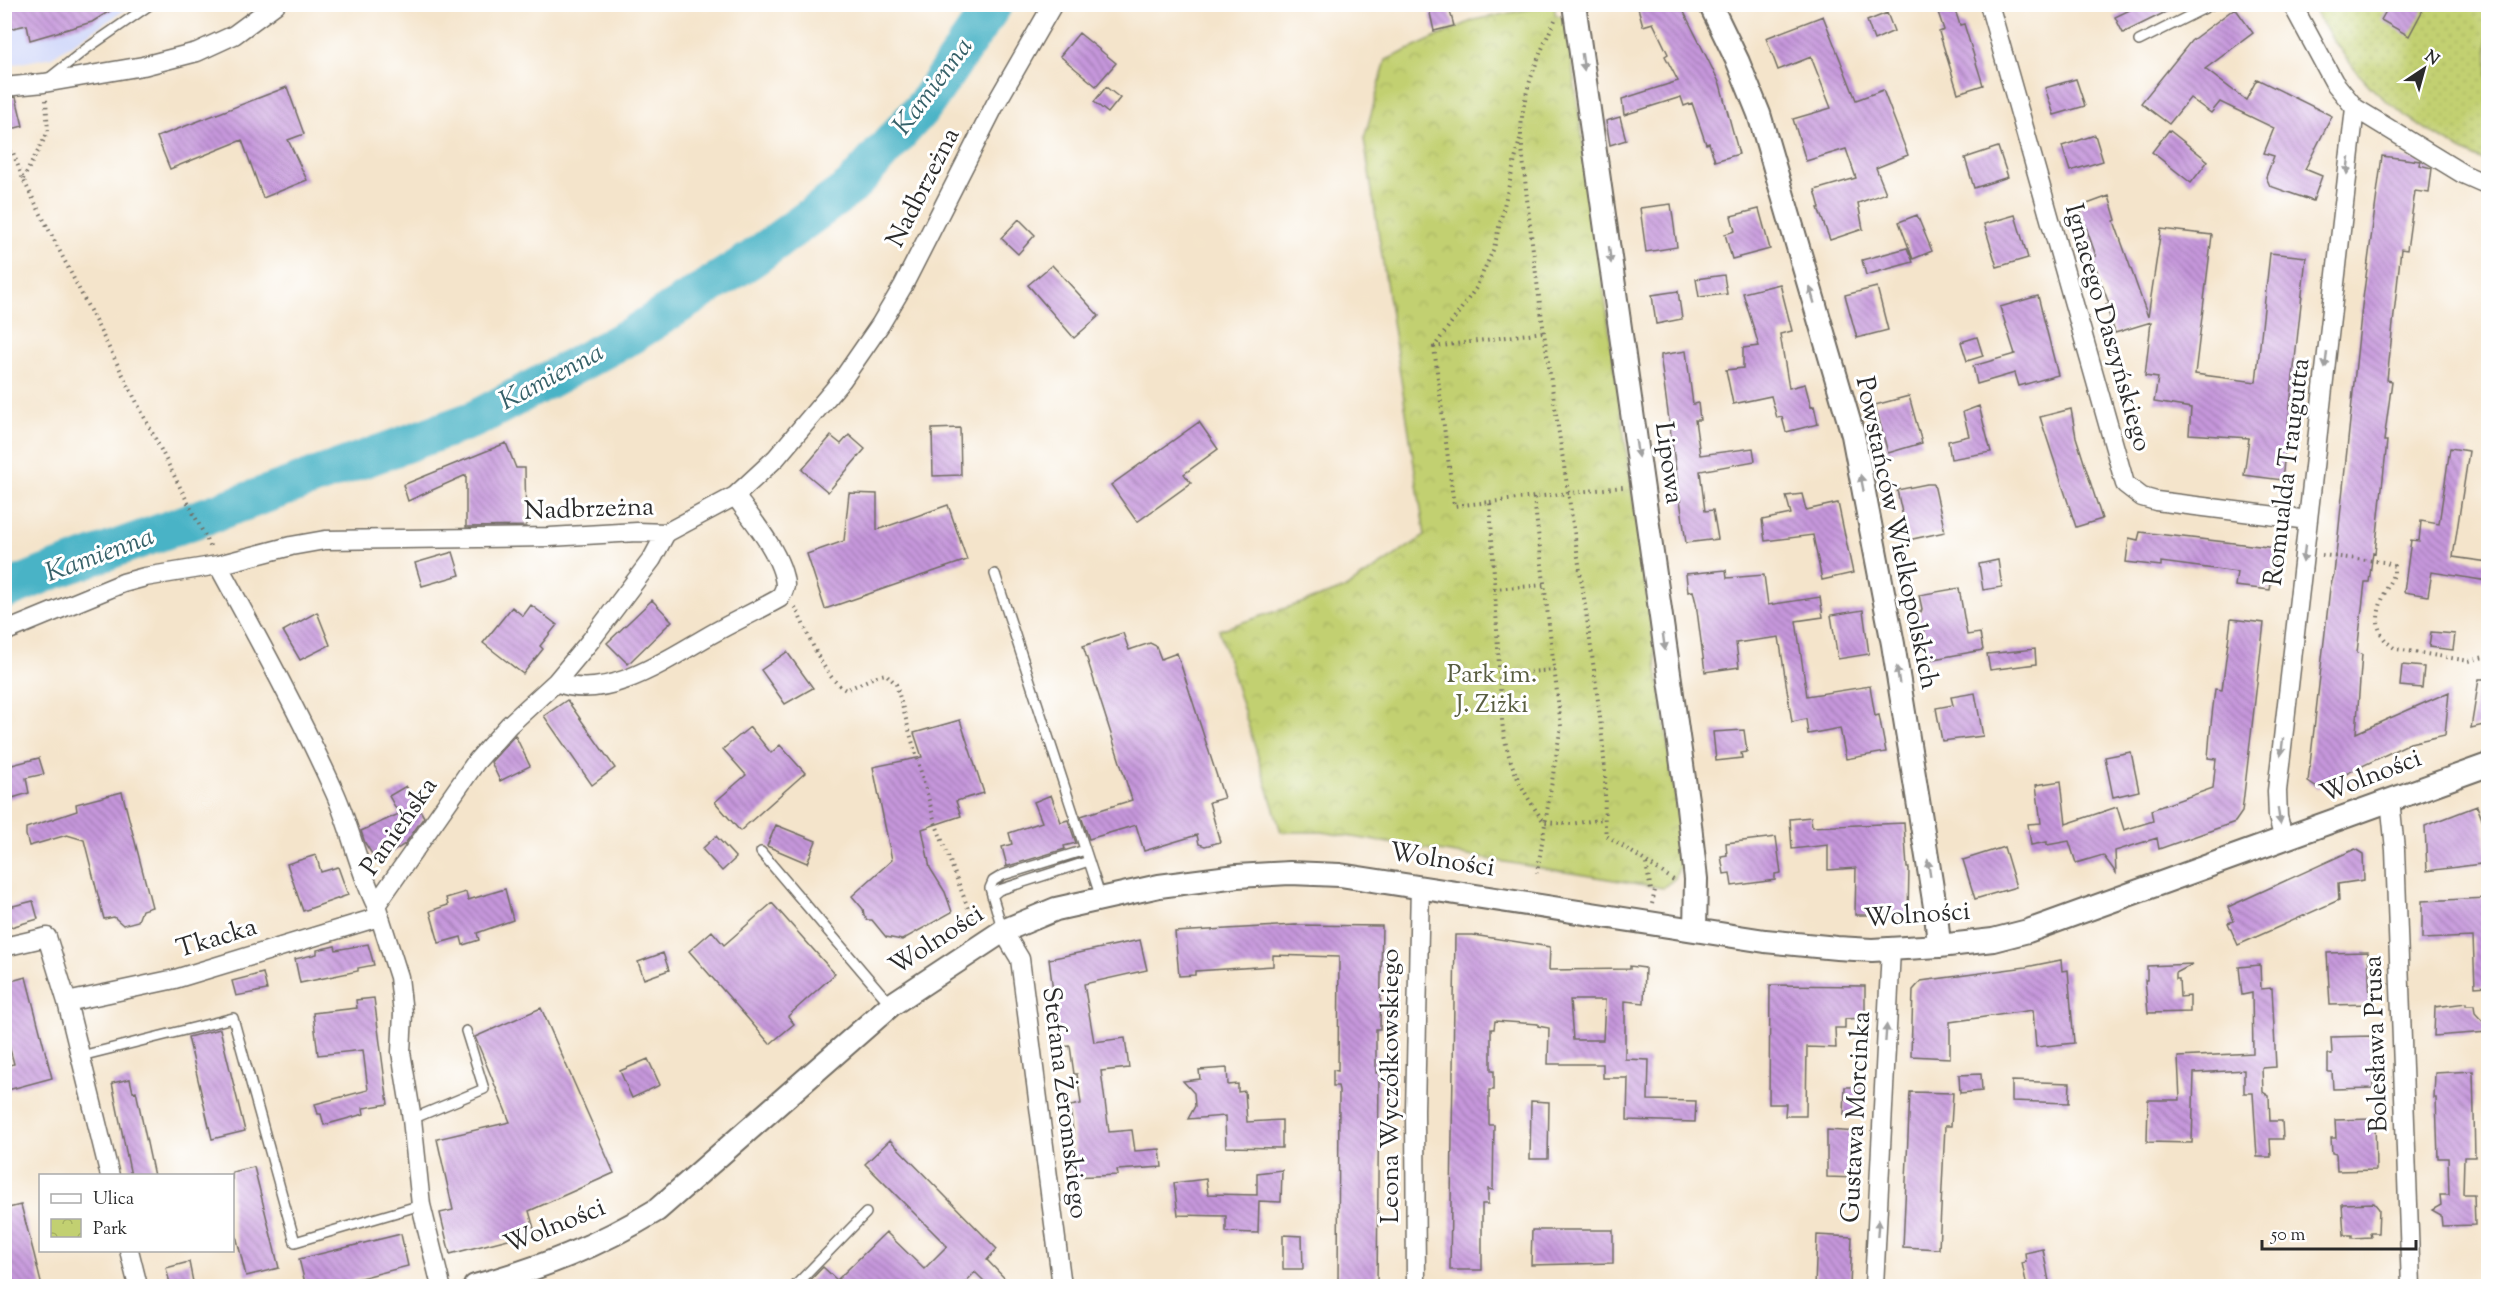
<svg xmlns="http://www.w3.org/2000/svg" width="2493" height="1291" font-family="'Sorts Mill Goudy',serif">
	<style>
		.built { fill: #d2d9f9 }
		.park { fill: url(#park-crowns); stroke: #767e4e; stroke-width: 1.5 }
		.garden { fill: url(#garden-dots); stroke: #767e4e; stroke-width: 1.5 }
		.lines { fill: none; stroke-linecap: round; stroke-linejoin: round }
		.river { stroke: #48b3c6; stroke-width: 38 }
		.building { fill: url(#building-back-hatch); fill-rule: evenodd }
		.service-casing { stroke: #716c63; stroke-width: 12 }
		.minor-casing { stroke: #716c63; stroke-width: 21 }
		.tertiary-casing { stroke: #716c63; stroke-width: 26 }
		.path { stroke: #716c63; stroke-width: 4; stroke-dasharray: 1.5 4.5; stroke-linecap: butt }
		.service { stroke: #fff; stroke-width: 9 }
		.minor { stroke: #fff; stroke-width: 18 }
		.tertiary { stroke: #fff; stroke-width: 22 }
		.oneway { fill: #a0a0a0 }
		.labels { text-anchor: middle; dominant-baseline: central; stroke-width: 6; stroke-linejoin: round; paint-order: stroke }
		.street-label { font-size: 26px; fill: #2b2b2b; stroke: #fff }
		.park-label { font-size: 26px; fill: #585d40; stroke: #fff }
		.water-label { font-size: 27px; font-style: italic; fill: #376169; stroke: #fff }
	</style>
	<defs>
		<pattern id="park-crowns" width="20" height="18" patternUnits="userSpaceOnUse" patternTransform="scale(1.5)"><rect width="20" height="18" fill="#c2d071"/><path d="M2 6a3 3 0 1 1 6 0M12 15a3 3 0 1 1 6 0" fill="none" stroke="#a7b362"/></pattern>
		<pattern id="garden-dots" width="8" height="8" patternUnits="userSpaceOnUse" patternTransform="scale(1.5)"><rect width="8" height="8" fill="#c2d071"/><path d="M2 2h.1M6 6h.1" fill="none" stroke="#a7b362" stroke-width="1.8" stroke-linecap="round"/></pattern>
		<pattern id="building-back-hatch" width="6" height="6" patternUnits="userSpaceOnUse" patternTransform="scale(1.5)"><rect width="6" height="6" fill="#c697dc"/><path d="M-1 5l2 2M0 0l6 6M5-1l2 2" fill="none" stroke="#a17bb3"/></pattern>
	</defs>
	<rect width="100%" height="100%" fill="#fff"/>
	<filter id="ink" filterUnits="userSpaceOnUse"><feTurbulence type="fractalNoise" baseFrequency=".0167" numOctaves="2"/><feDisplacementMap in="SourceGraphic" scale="12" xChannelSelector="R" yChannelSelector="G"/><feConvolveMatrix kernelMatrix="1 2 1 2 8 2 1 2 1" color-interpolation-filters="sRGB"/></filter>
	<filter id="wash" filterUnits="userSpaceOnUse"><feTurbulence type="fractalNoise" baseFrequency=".008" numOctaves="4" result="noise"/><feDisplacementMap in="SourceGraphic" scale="24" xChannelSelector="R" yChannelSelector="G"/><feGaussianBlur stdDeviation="1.35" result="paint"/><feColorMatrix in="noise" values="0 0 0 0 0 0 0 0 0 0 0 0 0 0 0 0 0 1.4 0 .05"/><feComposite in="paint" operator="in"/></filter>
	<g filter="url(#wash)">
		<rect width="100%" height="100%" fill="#f4e4cb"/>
		<path class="built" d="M5,5h128l-81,52 -47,9z"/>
		<path class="park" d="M1549,5h6v9l6,3 4,-2 119,845v9l-5,-1 -4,10 -12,10 -341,-56h-41l-62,-202 125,-41 81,-53 -61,-397 22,-79 88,-40z"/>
		<path class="garden" d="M2311,5h177v158c-35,-15 -81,-44 -110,-69 -27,-25 -49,-59 -67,-89z"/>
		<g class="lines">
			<path class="river" d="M4,591l41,-17 430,-155 157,-84 120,-76 99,-72 73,-81 70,-102"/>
		</g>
		<g id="blocks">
			<path class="building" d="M4,4h117l-29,18 -62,18 -3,-15 -23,5z
				M1428,4h20l6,22 -20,5z
				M1637,4h43l40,80 19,70 -24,7 -6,-18 -3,1 -14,-41 -8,3 -3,-9 -57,18 -2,-16 56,-18 -13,-25 3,-2 -15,-31 -10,3z
				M1953,4l7,21 4,-1 19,61 -25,8 -19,-61 5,-2 -7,-21z
				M2142,4h40l-59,29 -8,-16z
				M2390,4h36l-17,32 -28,-16z
				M2235,8l18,25 -48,36 41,31 11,-21 75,37 -27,53 17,7 -9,25 -43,-15 -4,-9 8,-21 -10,-3 10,-25 -54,-26 -9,11 -21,-15 -21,26 -28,-21 50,-62z
				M1887,13l7,18 -20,9 -7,-19z
				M1823,16l33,84 27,-10 25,65 -32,13 10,25 -28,10 5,26 -33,11 -12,-32h2l-5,-18 41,-12 -10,-29 -40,12 -13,-42 38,-11 -20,-51 -33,13 -12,-32z
				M1079,33l37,30 -20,23 -36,-30z
				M2076,79l9,27 -31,9 -9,-27z
				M287,87l17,47 -16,6 19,40 -44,18 -21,-58 -72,29 -13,-32z
				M1106,87l14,11 -12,15 -14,-11z
				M16,97l7,29 -19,5v-33z
				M1620,117l6,23 -16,5 -4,-24z
				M2169,130l39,31 -17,22 -39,-31z
				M2095,135l8,26 -33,10 -8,-25z
				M1998,147l10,30 -34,11 -9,-30z
				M2382,156l38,5 -1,4 13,3 -3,25 -14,-2 -8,59 -6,-1 -14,131 5,1 -8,60h3l-12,112 -2,-1 -4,30h-4l-8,71 5,1 -6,79 93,-41 -4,43 -35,8 -93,45 -9,-6 22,-194 4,-14 28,-268z
				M2109,196l7,24 -2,1 34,96 13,-88 51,6 -17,139 61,8 14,-129 36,4 -24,223 -38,-5 5,-37 -60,-4 2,-26 -37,-6 4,-24 -13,-2 6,-54 -36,11 -9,-28 3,-1 -17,-47 4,-1 -17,-49z
				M1671,204l6,43 -31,5 -6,-44z
				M1759,209l11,40 -38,10 -7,-25 10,-3 -4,-15z
				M1917,215l15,36 -19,8 -14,-37z
				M2015,215l13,43 -31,9 -13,-43z
				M1019,219l16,16 -17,19 -17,-16z
				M1907,248l6,14 -47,13 -4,-15z
				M1052,265l47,51 -25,22 -46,-53z
				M1724,275l3,19 -28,3 -3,-18z
				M1780,284l12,47 -12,3 9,54 16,-4 6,23 3,-1 4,18 -32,8 -4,-15 -5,1 -6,-22 -38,8 -7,-34 17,-2v-20l16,-2 -16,-53z
				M1877,287l11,43 -31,8 -12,-43z
				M1678,291l4,28 -26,5 -4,-29z
				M2038,296l20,79 -39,11 -4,-13 -38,11 -4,-18 42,-12 -15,-47z
				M1977,337l6,19 -16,5 -6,-19z
				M1686,351l7,53 5,-1 2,17h-5l5,35 53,-7 2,13 -55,10 5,40 8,-1 5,29 -32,4 -25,-181v-7z
				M1909,396l13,47 -34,10 -13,-48z
				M1979,406l12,46 -40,7 -3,-18 21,-5 -6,-24z
				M2071,409l5,28 26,82 -26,8 -36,-110z
				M1199,422l19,27 -34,25 7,9 -54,39 -26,-37z
				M960,428l1,47 -28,1 -1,-47z
				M849,435l16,14 -37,43 -26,-22 29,-34 10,8z
				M506,443l10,25h9l1,58 -60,1v-52l-58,26 -5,-16z
				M2450,448l19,3 -16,106 35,5v19l-56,-9 -4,24 -24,-4 7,-52 8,1 2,-20 18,3z
				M1927,484h7l11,48 -37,8 -11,-50z
				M849,493l28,1v36l71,-25 19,55 -142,49 -18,-55 37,-13z
				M1802,494l4,16 32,-7 15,70 -31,7 -9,-45 -48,6 -3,-21 29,-6 -5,-18z
				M2140,532l136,16 -6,42 -35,-4 2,-14 -76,-10v4l-35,-4 3,-24 9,2z
				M453,552l7,23 -38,11 -7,-23z
				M1998,560l4,27 -19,3 -4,-26z
				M1726,570l1,8 37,-3 4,30 52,-8 3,20 -27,4 11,75 63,-10 5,30 4,-1 7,37 -40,7 -6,-31 -32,6 -2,-15 -14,3 -13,-85 -43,6 3,24 -34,5 -9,-69 -3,-12 -5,1 -2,-18z
				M1959,588l8,47 13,-2 3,17 -55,10 -5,-33h-4l-3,-14 5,-1 1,-3 -3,-14z
				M652,600l20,21 -44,43 -21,-21z
				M531,605l26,20 -17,21 3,3 -20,25 -40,-31 29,-36 11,9z
				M1863,610l6,44 -31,5 -7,-44z
				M317,612l13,33 -30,15 -17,-29z
				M2231,619l33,4 -22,189 -7,10 -76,27 -2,-11 -42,13 1,22 -13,-18 -27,8 -7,-22 -22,4v-3l-16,3 -3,-21 13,-1 -5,-38 25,-4 5,43 51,-17 7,23 29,-9 -2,-11 62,-22 3,-29 -8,-1 2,-25 5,-44 7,1z
				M2431,632l24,2 -2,16 -24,-3z
				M1123,633l6,17 21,-7 6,3 5,13 16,-6 47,145 -15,4 11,40 -15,4 -6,-2 -2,-9 -53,16 -8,-26 -47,14 -8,-23 51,-16 -49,-154z
				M2035,649l1,15 -46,6 -3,-16z
				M787,652l26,36 -28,16 -24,-34z
				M2402,665l22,2 -2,21 -22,-2z
				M2479,679h9v45l-17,4z
				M1975,693l8,43 -41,5 -6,-33 17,-3 -2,-8z
				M567,700l48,68 -23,17 -48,-69z
				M960,720l24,73 -28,8 5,15 -39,13 8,39 15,24 7,20 -50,28 -16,-3 -14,-17h-5l-3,-5 -1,-6 -11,-13 40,-36 -19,-93 49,-10 -8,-24z
				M750,727l21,26 9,-8 25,28 -65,58 -25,-29 31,-27 -23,-26z
				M1744,730l3,22 -6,1 1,5 -26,3 -3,-29z
				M515,735l15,31 -30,15 -9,-19z
				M2131,752l8,39 -26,6 -8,-40z
				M39,758l5,16 -18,4 3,15 -20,6 -5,-18v-14z
				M406,786l18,31 -19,27 -28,18 -12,-19 -4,-12 38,-17 -10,-18z
				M122,792l30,115 -10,3 -4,11 -15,4 -9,-8 -10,2 -20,-79 -17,-5 -38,11 -3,-11v-7l51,-17 -1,-7z
				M1051,795l10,27 7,-2 8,23 -12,3 1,3 -60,18 2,-1 -5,-19 10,-3 -3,-11 33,-11 -8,-20z
				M2477,806l6,16 5,41 -61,8 -2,-45z
				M1811,817l1,10 92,-4 3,45h2l-1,47h-53l1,-47 -28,2v-25l-36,4 -2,-30z
				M776,825l40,16 -9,22 -40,-17z
				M716,836l20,22 -14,13 -20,-22z
				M1776,837l5,36 -6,1v6l-43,6 -2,-13 -6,1 -3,-18 6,-1 -1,-12z
				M2004,847l12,40 -41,12 -12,-39z
				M2355,849l8,5 1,26 -26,4 1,16 -101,45 -10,-22 6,-2 -6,-14z
				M316,855l5,17 17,-5 10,28 -45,16 -16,-47z
				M505,889l8,31 -36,13 2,7 -16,5 -2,-8 -22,6 -9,-32 18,-6 -2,-7 20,-6 2,8z
				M2488,898v88l-13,1 -2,-50 -51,2v-38z
				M33,901l5,18 -27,8 -6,-19z
				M772,903l63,71 -47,42 6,8 -24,20 -81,-93 23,-20 12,14z
				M1295,925l87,1 -2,103h-4v44h3l-2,214h-39l1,-197 -1,-4h-5v-16l5,1 1,-114 -66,-2v11l-78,5v4l-16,1 -4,-44z
				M1455,935h18l77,12 -1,23 81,-1v-3l15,2 -1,35 -19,-2v58l24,1 -1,40 48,1 -1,21 -68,-2 1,-42h-25v-14h-55l1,-36 -11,-2v-2l-43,-3 -1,8h-3v42h3v19h-5v35h5l-1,65 -5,-1v15h-6v66h-32zM1570,1000h35l-2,40h-30z
				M1140,940l7,30 -63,14 10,58 31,-4 4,30 -28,3 8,61 23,-2 3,21 25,-2 2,18 -45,3 1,5 -47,2 -2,-19 7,-1 -6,-51 11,-2 -4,-30h-3l-4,-28 -10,1 -11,-88z
				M368,944l6,21 -16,3v3l-58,12 -5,-24 22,-5v-4l18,-4 1,4z
				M2368,952l2,52 -40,1 -3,-52z
				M663,953l6,17 -25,9 -6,-17z
				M2061,960l1,11 6,-1 6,73 -38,4 -3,-37 -83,12v36l-39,-2 2,-66 8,-9 105,-14z
				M2193,964l-17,9v6h3l1,18 10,-1v16l-42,1 -3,-33h2v-14z
				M2260,965l1,24 11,-1 4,79 -14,1 1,24 6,4 1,25h12l1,18h-13l1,18h-14l-4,-64h-9v-23l-50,3 -2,70 -45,-1 1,-42h32l-2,-43 75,-4 -1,-60 -10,2 -3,-28z
				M263,973l4,17 -31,6 -4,-15z
				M26,977l26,101 -48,13v-25l10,-2 -10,-37v-44z
				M1770,985l95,1v32l-20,1v9h-10l1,20 -29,-1 -1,69h-21l1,-12h-17z
				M374,998l14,106 -25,4 1,6 -40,11 -3,-11h-3l-3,-10 53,-14 -5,-40 -45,5 -5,-42 44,-5 -1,-8z
				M2466,1003v2h8l1,8 13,14v5l-54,4 1,-29z
				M541,1008l73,165 -85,38 6,21 -85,22 -10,-41 13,-3 -16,-71 73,-17 -35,-85z
				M220,1029l25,102 -33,8 -24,-102z
				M2372,1036l1,52 -40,1 -1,-17h-4v-18h4l-1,-17z
				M648,1059l12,26 -28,13 -12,-27z
				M1227,1068l1,17 10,-1v8l7,-1 2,31 35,-2v28l-56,-1 -1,-31 -37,3 7,-13 -1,-13 -11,-12 17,-2 -1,-9z
				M2473,1071l2,86h-11l-1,37h11l1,31 -33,1 -1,-11 -9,-5 9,-5 -1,-10h9l-1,-37h-10l-2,-60h-2l1,-25z
				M1981,1074l1,17 -22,2 -1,-18z
				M130,1079l3,13 3,-1 18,85h-23l-19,-93z
				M2012,1081l58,2 -1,20 -57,-2z
				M1845,1087h18l-1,29 -18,-1z
				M1910,1092l43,1 -2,33h-6l-6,123 -36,-2z
				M1531,1101l18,1 -1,57h-18z
				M2375,1119l1,51 -39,1 -1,-17 -4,-1 -1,-15h5l-1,-18z
				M1827,1130l31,2 -1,46 -30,-1z
				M890,1140l107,109 -10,11 26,27h-23l-15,-15 -14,15h-157l19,-20 14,13 49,-48 38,37 23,-23 -82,-82z
				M254,1167l25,101 -33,8 -14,-57v-47z
				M1282,1170l-1,32 -22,-1 -1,32 -32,-1v-16l-48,-1 -4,-32 32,-4 2,15 49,1v-22z
				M2374,1203l5,6 -1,24h-8l1,4 -19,1v-3h-8l-2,-31z
				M21,1205l13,49 8,33h-30l-8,-30v-48z
				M1532,1230h81v33l-82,2z
				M401,1234l7,32 -83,21h-19l-7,-28z
				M1283,1235l19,1 1,33h-20z
				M1817,1235l35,2 -2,50h-35z
				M2043,1249l7,38h-23l-5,-24 4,-1 -1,-9z
				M189,1262l4,20 -22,5 -5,-19z"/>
		</g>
	</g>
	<g filter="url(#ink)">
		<use href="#blocks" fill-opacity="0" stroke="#716c63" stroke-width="1.5"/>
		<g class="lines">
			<g class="service-casing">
				<path id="service" d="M2139,41l74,-37
					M48,79l38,-30 65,-45
					M995,574l106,324
					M761,852l130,153
					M992,896l7,-6 90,-29
					M1003,931l-13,-43 3,-7 10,-6 82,-25
					M81,1056l152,-38 62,224 126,-37
					M412,1119l72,-30 -18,-58
					M795,1286l71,-73"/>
			</g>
			<g class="minor-casing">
				<path id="minor" d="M1989,4l136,480 17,13 14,4 152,19
					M2292,4l42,78 21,26 108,66 25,11
					M4,87l40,-4 99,-17 54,-14 37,-17 42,-31
					M218,565c41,75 82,150 117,228 16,36 23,75 41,112
					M4,632l119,-49 22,-6 73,-12 73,-19 34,-6 225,-3 87,-5 29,1 69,-37 41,-38 66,-78 38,-55 23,-39 92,-181 58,-101
					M556,682c50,21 112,-23 154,-47 23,-13 47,-24 70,-37 2,-4 5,-9 5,-13 -2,-29 -33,-66 -50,-89
					M2390,799l5,51 16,436
					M2284,840l-6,-23 -1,-26 78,-683
					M1003,931l17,28 42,327
					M4,947l43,-10 20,65 43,174
					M67,1002l108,-23 204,-62
					M129,1250l9,36
					M441,1286l-20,-81 -9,-86 -11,-67 2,-39 -4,-36 -23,-72 100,-143 33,-37 47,-43 35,-42 61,-81 14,-26
					M1416,1286l-1,-176 5,-224
					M1874,1286l17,-337"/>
			</g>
			<g class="tertiary-casing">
				<path id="tertiary" d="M1574,4l114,803 8,72 -1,51
					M1710,4l28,58 21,52 94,321 40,209 43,269 3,33
					M475,1286c67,-18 123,-40 182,-76l234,-205 112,-74 53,-22 103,-23 78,-10 53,-3 50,2 425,66 72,7 35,2 67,-4 54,-6 35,-9 460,-166"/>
			</g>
			<path class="path" d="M1555,20c-17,37 -34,74 -34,115 14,170 46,337 69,506 6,43 12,87 15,131 1,21 -2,42 1,63l69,46
				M1520,139l-26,109 -18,40 -42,59 109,-15
				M4,152l8,-2 11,29 188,369
				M23,179l25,-47 -2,-33
				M1434,347l20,159 36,-4 12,219c4,39 19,69 42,101l27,2 32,-5
				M1534,498l27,228 -24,147
				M1490,502l133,-15
				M2322,555l62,7 10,4v7c-12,26 -30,56 2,76l73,12 19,-5
				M1494,589l51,-4
				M795,607c12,23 28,71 51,83l31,-14 9,-2 10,10 39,138 38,99
				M1500,674l55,-4
				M1646,864l5,26
				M1652,904l3,-14"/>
			<use href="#service" class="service"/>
			<use href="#minor" class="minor"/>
			<use href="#tertiary" class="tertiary"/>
		</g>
		<defs><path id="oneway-solid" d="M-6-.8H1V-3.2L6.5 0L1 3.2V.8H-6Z" transform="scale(1.5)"/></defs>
		<g class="oneway">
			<use href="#oneway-solid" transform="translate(1583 62) rotate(82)"/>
			<use href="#oneway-solid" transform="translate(2348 166) rotate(97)"/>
			<use href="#oneway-solid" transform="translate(1610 255) rotate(83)"/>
			<use href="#oneway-solid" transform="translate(1812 295) rotate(-106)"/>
			<use href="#oneway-solid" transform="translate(2326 360) rotate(97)"/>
			<use href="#oneway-solid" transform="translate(1637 449) rotate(82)"/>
			<use href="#oneway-solid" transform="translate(1862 483) rotate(-101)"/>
			<use href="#oneway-solid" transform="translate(2304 554) rotate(97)"/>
			<use href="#oneway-solid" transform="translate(1664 642) rotate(82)"/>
			<use href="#oneway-solid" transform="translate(1898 675) rotate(-99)"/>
			<use href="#oneway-solid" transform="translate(2282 747) rotate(97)"/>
			<use href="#oneway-solid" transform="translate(2279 816) rotate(82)"/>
			<use href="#oneway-solid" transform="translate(1929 868) rotate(-99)"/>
			<use href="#oneway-solid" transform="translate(1886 1033) rotate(-86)"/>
			<use href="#oneway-solid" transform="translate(1878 1228) rotate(-86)"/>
		</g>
	</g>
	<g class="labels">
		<g class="street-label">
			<text transform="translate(924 188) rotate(-63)">Nadbrzeżna</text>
			<text transform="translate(2107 328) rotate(74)">Ignacego Daszyńskiego</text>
			<text transform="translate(1668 463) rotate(82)">Lipowa</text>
			<text transform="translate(2288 472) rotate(-83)">Romualda Traugutta</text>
			<text transform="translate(589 510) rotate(-2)">Nadbrzeżna</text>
			<text transform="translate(1896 533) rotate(78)">Powstańców Wielkopolskich</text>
			<text transform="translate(2371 777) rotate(-21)">Wolności</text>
			<text transform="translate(400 827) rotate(-55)">Panieńska</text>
			<text transform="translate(1442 861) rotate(9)">Wolności</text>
			<text transform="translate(1917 916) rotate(-4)">Wolności</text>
			<text transform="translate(217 939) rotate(-17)">Tkacka</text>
			<text transform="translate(937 941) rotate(-33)">Wolności</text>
			<text transform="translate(2377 1044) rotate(-92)">Bolesława Prusa</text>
			<text transform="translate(1391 1086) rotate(-90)">Leona Wyczółkowskiego</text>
			<text transform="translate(1064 1103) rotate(83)">Stefana Żeromskiego</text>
			<text transform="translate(1857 1117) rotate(-87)">Gustawa Morcinka</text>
			<text transform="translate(555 1227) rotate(-22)">Wolności</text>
		</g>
		<g class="park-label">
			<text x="1492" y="675">Park im.<tspan x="1492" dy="30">J. Ziżki</tspan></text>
		</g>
		<g class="water-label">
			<text transform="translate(934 87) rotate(-53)">Kamienna</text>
			<text transform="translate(552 378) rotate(-28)">Kamienna</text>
			<text transform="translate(100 556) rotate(-20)">Kamienna</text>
		</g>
	</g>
	<rect width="2493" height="1291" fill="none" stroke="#fff" stroke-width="24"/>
	<rect x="39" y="1174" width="195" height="78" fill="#ffffff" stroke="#aaaaaa" stroke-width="1.5"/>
	<rect x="51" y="1194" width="30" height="9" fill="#ffffff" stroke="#aaaaaa" stroke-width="1.5"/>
	<text x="93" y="1204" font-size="18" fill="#2b2b2b">Ulica</text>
	<rect x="51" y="1219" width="30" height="18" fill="url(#park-crowns)" stroke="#aaaaaa" stroke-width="1.5"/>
	<text x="93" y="1234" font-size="18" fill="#2b2b2b">Park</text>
	<g transform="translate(2424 69) rotate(36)" stroke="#ffffff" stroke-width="4.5" paint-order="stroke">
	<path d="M0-4.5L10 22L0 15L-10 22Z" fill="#2b2b2b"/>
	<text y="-9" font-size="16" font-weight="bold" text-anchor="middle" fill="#2b2b2b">N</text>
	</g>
	<path d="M2262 1240v9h154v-9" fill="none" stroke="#2b2b2b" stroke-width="3"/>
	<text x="2271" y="1240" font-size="18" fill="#2b2b2b" stroke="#ffffff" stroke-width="4.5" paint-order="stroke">50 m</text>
</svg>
